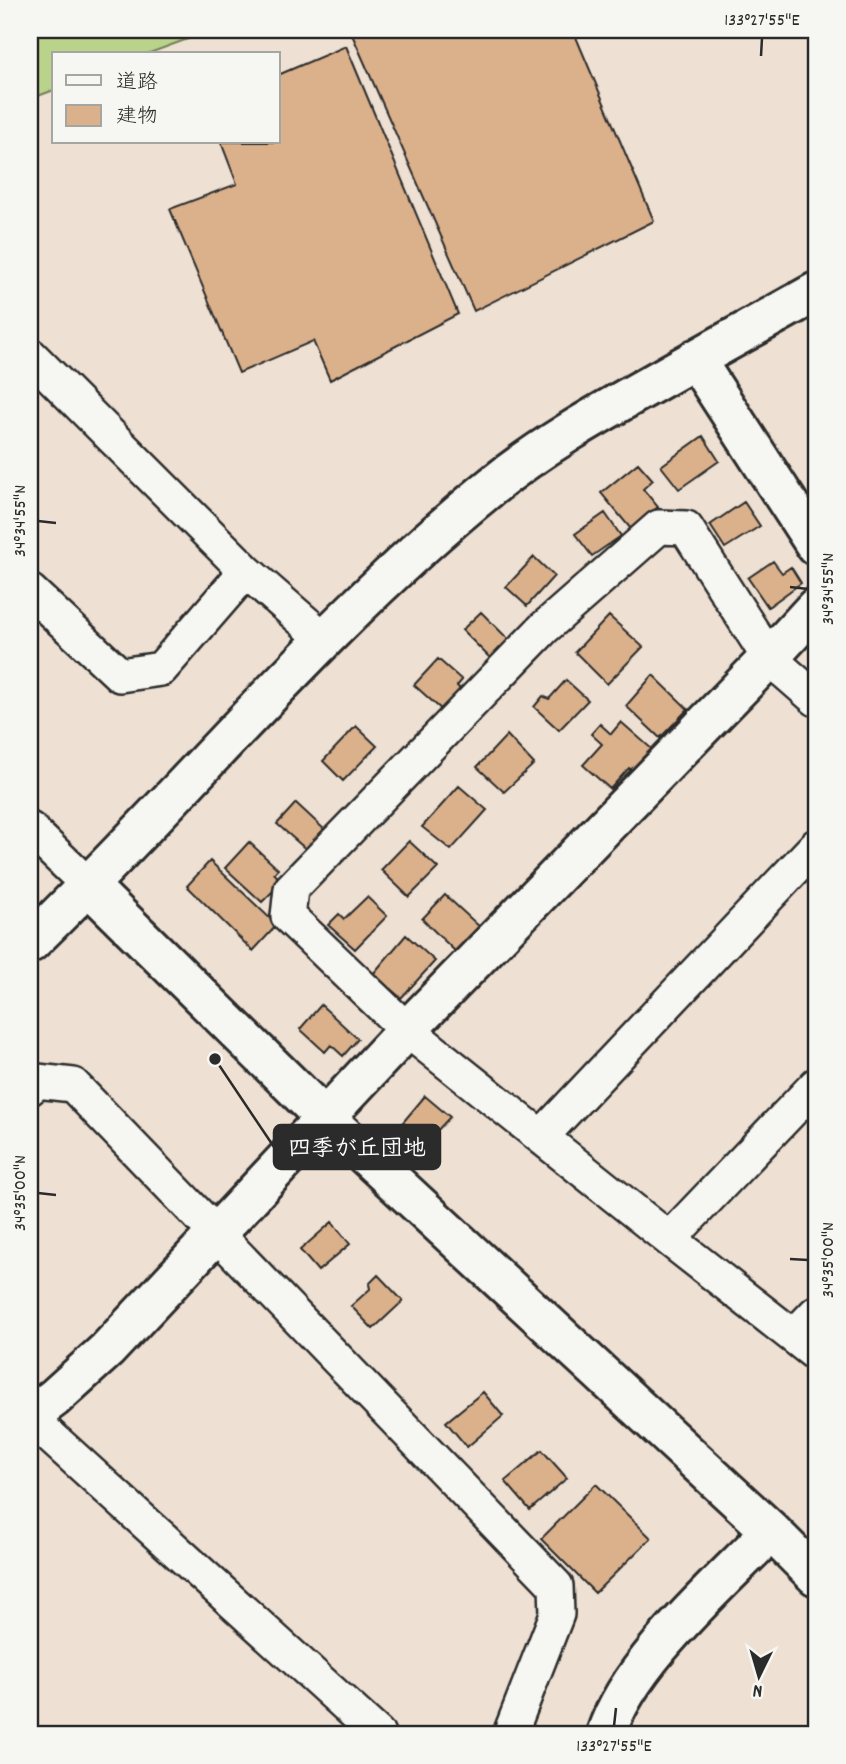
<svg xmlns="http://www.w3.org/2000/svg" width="846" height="1764" font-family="Dekko,'Klee One',sans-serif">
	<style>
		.green { fill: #bad38a; stroke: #727f5a; stroke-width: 2 }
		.building { fill: #dbb18c; stroke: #2b2b2b; stroke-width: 2 }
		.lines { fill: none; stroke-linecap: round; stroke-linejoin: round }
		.minor-casing { stroke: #2b2b2b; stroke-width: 38 }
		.tertiary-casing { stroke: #2b2b2b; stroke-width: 44 }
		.minor { stroke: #f6f6f2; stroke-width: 33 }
		.tertiary { stroke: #f6f6f2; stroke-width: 38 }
		.ticks { fill: none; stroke: #2b2b2b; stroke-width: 2.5 }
		.leader { fill: none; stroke: #2b2b2b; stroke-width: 2.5 }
		.callout-dot { fill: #2b2b2b; stroke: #f6f6f2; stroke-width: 2.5 }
		.callout { fill: #2b2b2b; stroke: #2b2b2b; stroke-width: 2.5 }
		.callout-label { font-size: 23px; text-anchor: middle; font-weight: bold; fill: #fff }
		.neatline { fill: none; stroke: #2b2b2b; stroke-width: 2.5 }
		.ticks-label { font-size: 18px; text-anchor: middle; fill: #2b2b2b }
	</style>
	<rect width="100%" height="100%" fill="#eee1d3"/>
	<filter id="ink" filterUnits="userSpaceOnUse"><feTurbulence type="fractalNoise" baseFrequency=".0143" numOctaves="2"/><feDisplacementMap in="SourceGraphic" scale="14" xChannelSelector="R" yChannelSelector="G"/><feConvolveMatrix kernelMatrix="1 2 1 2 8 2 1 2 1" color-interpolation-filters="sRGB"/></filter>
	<g filter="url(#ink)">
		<path class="green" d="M30,30h182l-65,24h-93v36l-24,9z"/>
		<path class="building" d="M350,30h223l81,191 -180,90z
			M346,46l112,268 -128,66 -17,-39 -74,32 -69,-164 67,-25 -16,-42h57v-67z
			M703,436l16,25 -40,28 -18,-23z
			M638,463l15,17 -10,9 15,18 -27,22 -30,-36z
			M744,502l16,24 -35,22 -15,-23z
			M605,513l16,23 -29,20 -17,-22z
			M534,557l20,19 -27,30 -21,-19z
			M773,561l9,12 9,-6 10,16 -33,24 -20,-29z
			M481,612l29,29 -18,19 -30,-30z
			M609,616l34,31 -36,37 -32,-32z
			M438,659l24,21 -5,6 5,5 -19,20 -29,-26z
			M653,675l35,34 -28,29 -34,-32z
			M566,680l22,20 -29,30 -25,-23 9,-11 6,3z
			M621,722l32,28 -19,21 -5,-3 -19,21 -27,-24 19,-21 -11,-10 9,-10 11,10z
			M356,726l21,20 -34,35 -20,-20z
			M507,735l27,29 -30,28 -27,-25z
			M459,786l28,24 -36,40 -29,-23z
			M296,803l30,28 -18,20 -31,-27z
			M409,841l29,27 -29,29 -28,-27z
			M249,842l29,27 -4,4 8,9 -20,20 -37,-34z
			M210,861l67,64 -24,26 -66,-65z
			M445,895l36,33 -24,25 -35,-34z
			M367,897l20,19 -32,33 -27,-24 11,-11 5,5z
			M406,935l29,26 -34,37 -28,-24z
			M321,1005l37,34 -15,17 -12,-11 -6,7 -25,-23z
			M425,1096l25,21 -29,31 -22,-21z
			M332,1222l18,22 -32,27 -18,-21z
			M378,1275l25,26 -30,28 -22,-23 19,-17 -1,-5z
			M483,1392l20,24 -36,31 -21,-25z
			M542,1450l25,28 -37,32 -25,-29z
			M596,1484l55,54 -56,55 -54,-54z"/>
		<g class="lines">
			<g class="minor-casing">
				<path id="minor" d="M30,355l216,216 77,67
					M30,591l90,84 41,-6 85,-98
					M816,699l-47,-41 -83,-130 -27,-1 -115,101 -253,261 -3,27 119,114 262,209 147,115
					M30,829l59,57
					M30,1088l7,-7 36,4 483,501 1,28 -47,120
					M541,1137l275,-291
					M669,1239l147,-154
					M794,1336l22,-23
					M30,1418l348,316"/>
			</g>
			<g class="tertiary-casing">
				<path id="tertiary" d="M695,359l121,187
					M89,886l235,231 447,414 45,45
					M30,943c155,-150 292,-319 461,-456 49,-40 104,-71 159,-102 56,-32 111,-62 166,-93
					M30,1416l24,-18 53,-48 300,-320 362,-372 47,-51
					M606,1734c23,-72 112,-148 165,-203"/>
			</g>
			<use href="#minor" class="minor"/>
			<use href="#tertiary" class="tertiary"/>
		</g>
	</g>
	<path class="ticks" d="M761,56l1,-18M38,521l18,2M790,587l18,2M38,1193l18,2M790,1259l18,1M614,1726l2,-18"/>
	<path class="leader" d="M215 1059L274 1147"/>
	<circle class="callout-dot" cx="215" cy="1059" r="7"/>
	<rect class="callout" x="274" y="1125" width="166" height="44" rx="7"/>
	<g class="callout-label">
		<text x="357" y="1155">四季が丘団地</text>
	</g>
	<rect width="846" height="1764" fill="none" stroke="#f6f6f2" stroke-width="77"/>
	<rect x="52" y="52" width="228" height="91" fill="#f6f6f2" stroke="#a5a5a2" stroke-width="2"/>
	<rect x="66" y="75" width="35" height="10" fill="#f6f6f2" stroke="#a5a5a2" stroke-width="2"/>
	<text x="116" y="88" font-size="21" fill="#2b2b2b">道路</text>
	<rect x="66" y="105" width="35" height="21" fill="#dbb18c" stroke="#a5a5a2" stroke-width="2"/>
	<text x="116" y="122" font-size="21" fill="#2b2b2b">建物</text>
	<g transform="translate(759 1676) rotate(185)" stroke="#f6f6f2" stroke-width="5" paint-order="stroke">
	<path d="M0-5L12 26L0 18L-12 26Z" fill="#2b2b2b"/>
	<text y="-10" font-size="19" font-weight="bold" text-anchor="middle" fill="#2b2b2b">N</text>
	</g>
	<rect x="38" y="38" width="770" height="1688" class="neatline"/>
	<g class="ticks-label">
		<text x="762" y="25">133°27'55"E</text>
		<text transform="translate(19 521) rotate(-90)" y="6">34°34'55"N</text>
		<text transform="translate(827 589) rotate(-90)" y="6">34°34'55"N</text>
		<text transform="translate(19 1193) rotate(-90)" y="6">34°35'00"N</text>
		<text transform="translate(827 1260) rotate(-90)" y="6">34°35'00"N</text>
		<text x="614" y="1751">133°27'55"E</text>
	</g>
</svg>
